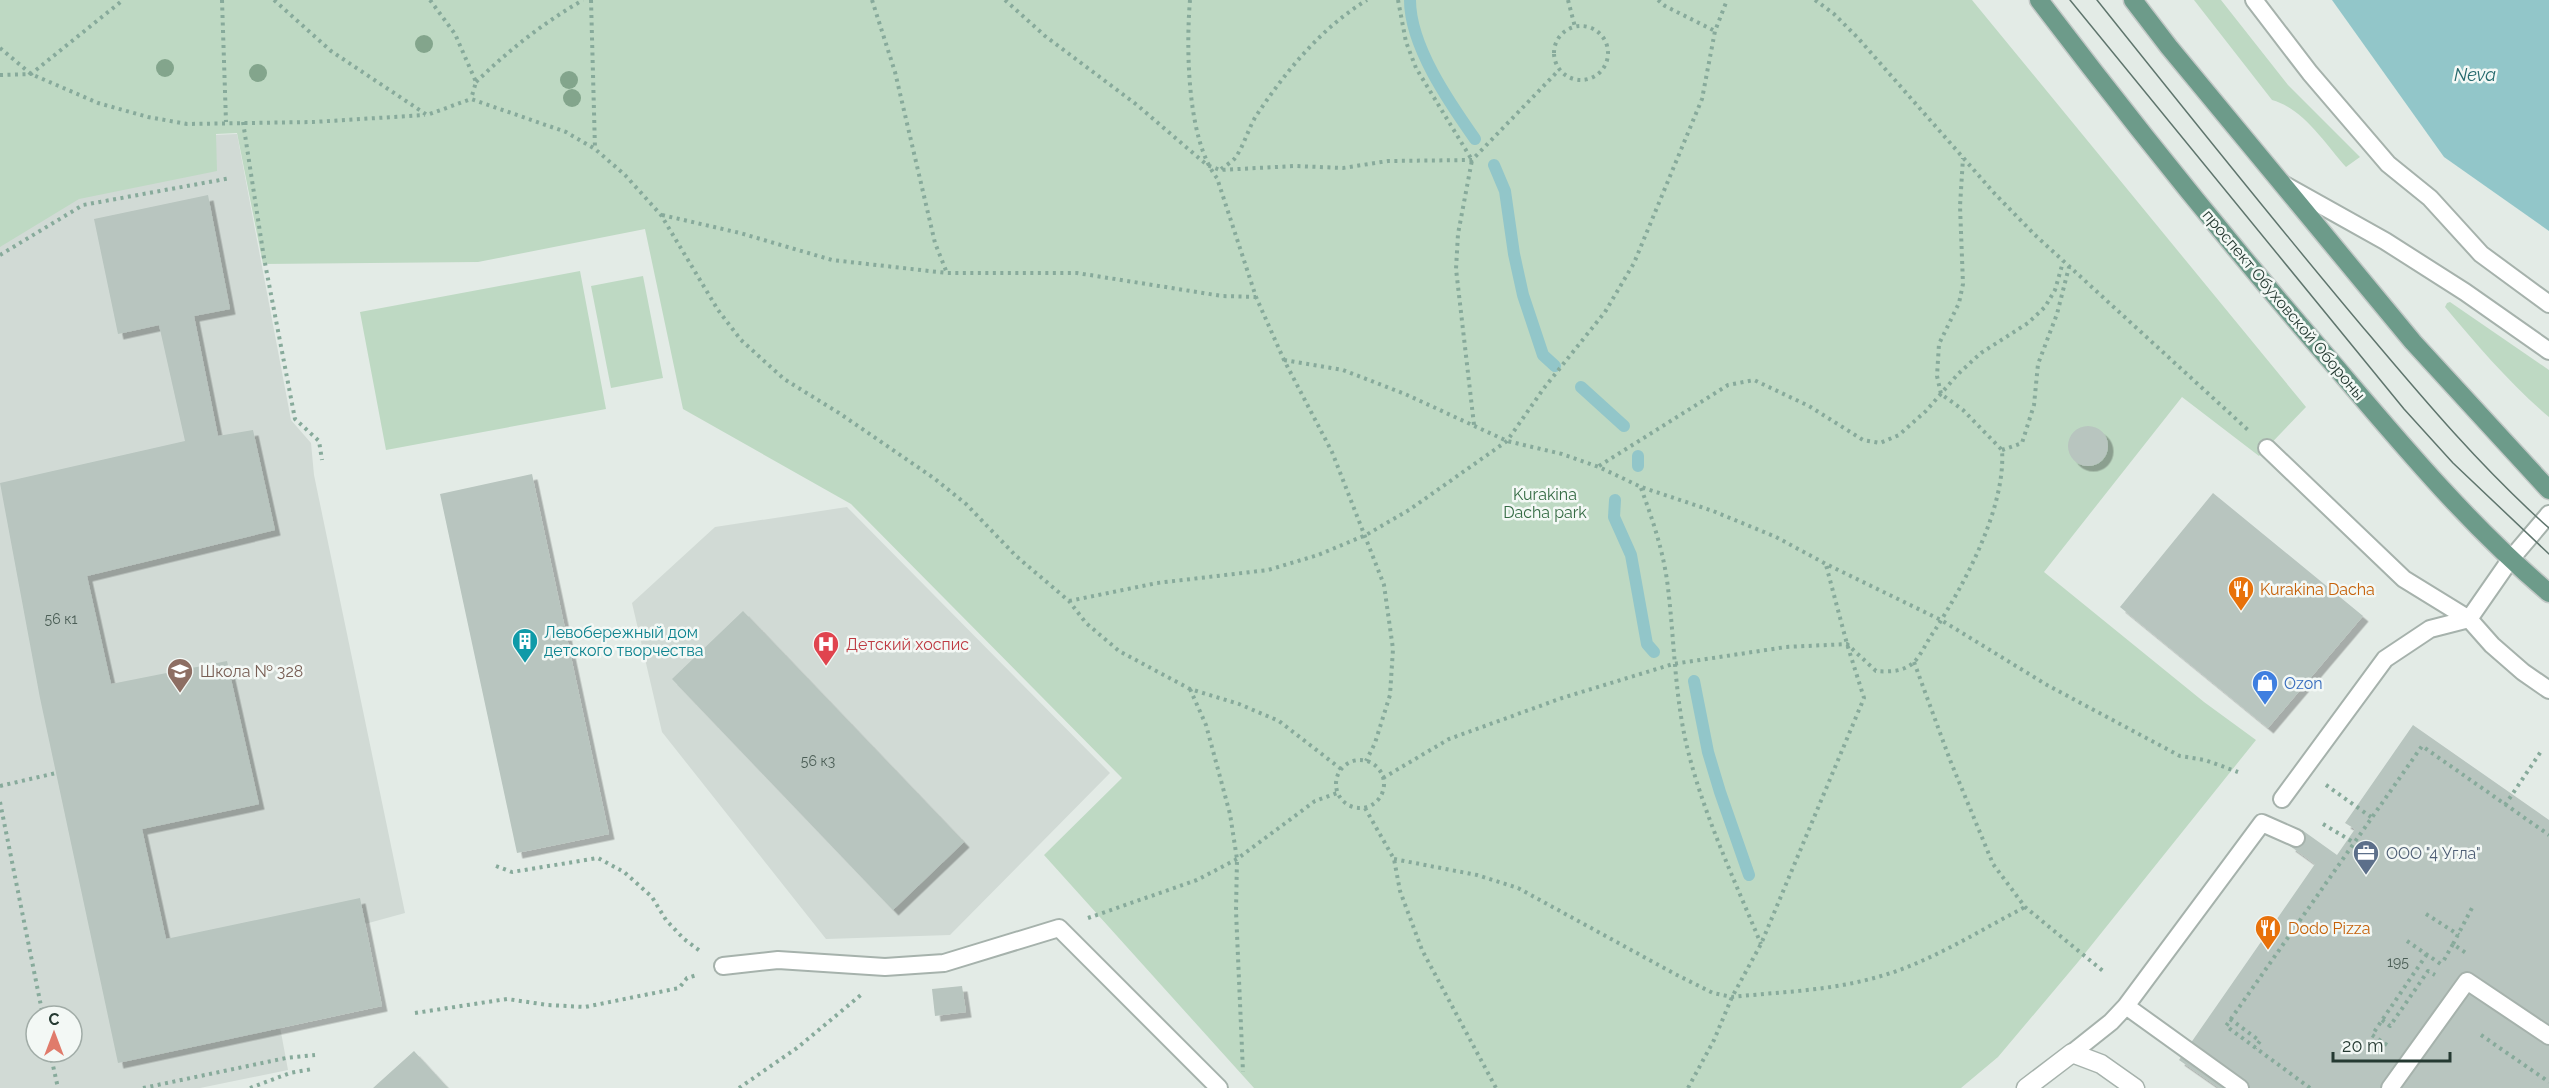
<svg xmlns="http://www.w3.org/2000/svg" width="2549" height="1088" font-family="Raleway,sans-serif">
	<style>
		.built { fill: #d1dad5; fill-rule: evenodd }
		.green { fill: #bed9c3 }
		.water { fill: #92c6c9 }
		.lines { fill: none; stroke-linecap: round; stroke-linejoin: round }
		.stream { stroke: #92c6c9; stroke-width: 12 }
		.building { fill: #b8c5bf; filter: url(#shadow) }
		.service-casing { stroke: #a6b2ac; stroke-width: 20 }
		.minor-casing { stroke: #a6b2ac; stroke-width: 21 }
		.primary-casing { stroke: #c2c8c6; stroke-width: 21 }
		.path { stroke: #87aa9b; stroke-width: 4; stroke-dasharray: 3 4.5; stroke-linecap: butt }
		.service { stroke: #fff; stroke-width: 16 }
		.minor { stroke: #fff; stroke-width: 18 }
		.primary { stroke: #6d9b8a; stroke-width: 18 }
		.tram { stroke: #5f756d; stroke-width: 1.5 }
		.tree { fill: #83a58c }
		.labels { text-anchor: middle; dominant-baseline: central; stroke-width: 5; stroke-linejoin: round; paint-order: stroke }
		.number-label { font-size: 14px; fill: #4a5d55 }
		.street-label { font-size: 16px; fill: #253a32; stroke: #f3f8f5 }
		.park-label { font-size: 16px; fill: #346b43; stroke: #f3f8f5 }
		.food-label { font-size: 16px; fill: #c56008; stroke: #f3f8f5; text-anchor: start }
		.culture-label { font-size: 16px; fill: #0d838f; stroke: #f3f8f5; text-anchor: start }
		.health-label { font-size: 16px; fill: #be3a42; stroke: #f3f8f5; text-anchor: start }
		.education-label { font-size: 16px; fill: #785e54; stroke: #f3f8f5; text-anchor: start }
		.shop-label { font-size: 16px; fill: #366cbe; stroke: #f3f8f5; text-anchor: start }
		.service-label { font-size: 16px; fill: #4e5e75; stroke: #f3f8f5; text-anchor: start }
		.water-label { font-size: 18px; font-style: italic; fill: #266a6e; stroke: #f3f8f5 }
	</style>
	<defs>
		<filter id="shadow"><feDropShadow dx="5.5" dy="5.5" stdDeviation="0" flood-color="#0004"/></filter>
	</defs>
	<rect width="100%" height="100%" fill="#e3ebe6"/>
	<path class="built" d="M237,134l54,286 20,23 3,32 91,438 -40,11 -85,103 8,43 -88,18h-200v-914l213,-39zM36,1016h36v36h-36z
		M847,507l263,266 -160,162 -124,4 -164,-207 -30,-129 83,-76z"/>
	<path class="green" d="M0,0h1972l334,407 -47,49 -77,-59 -138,175 160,130 52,38 -178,222 -80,95 -37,31h-707l-210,-233 78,-77 -271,-274 -168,-95 -38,-180 -167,33 -215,2 -26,-131 -21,1 1,37 -138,28 -79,48z
		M2194,0h27l67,85 72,72 -14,10c-21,-23 -42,-58 -74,-67z
		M580,271l26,138 -220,41 -26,-138z
		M643,276l20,102 -52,10 -20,-102z
		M2450,302l99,68v47c-39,-33 -71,-71 -104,-110l2,-4z"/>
	<path class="water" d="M2332,0h217v231l-105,-74z"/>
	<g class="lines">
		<path class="stream" d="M1410,0c0,46 39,102 65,139
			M1494,165l11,26 9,63 9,41 20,60 12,11
			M1581,387l43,39
			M1638,466v-10
			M1615,500l-1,17 17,38 16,89 7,8
			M1694,681l14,71 12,40 29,83"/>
	</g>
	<path class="building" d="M208,195l22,114 -36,7 24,120 35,-6 22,100 -188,46 24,108 116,-23 32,143 -117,25 24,110 194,-41 22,108 -264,57 -78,-365 -40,-215 185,-42 -26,-116 -41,9 -24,-115z
		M2068 446a20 20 0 1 1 40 0a20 20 0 1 1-40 0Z
		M532,474l77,360 -92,19 -77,-359z
		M2213,493l150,123 -95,112 -148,-121z
		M743,611l221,231 -71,68 -221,-231z
		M2413,725l136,95v268h-330l-40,-28 136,-196 -25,-18 12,-16 35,25 18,-26 -10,-6z
		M962,986l4,26 -31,4 -3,-27z
		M414,1051l34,37h-75z"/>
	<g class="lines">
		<g class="service-casing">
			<path id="service" d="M2254,0l56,73 78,91 42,34 51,56 68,50
				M2283,184l102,57 80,51 84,59
				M2267,448l137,131 65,40 23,26 31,27 26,18
				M2282,799l103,-140 45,-30 39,-10 41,-59 39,-46
				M723,966l55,-6 107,7 59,-4 115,-35 160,160
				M2126,1006l114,82
				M2072,1053l39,-31 15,-16 136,-183 34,15
				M2390,1088l77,-107 82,55"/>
		</g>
		<g class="minor-casing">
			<path id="minor" d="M2026,1088l46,-35 29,11 34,24"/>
		</g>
		<g class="primary-casing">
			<path id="primary" d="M2039,0c95,125 193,247 296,366 68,80 134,159 214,227
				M2133,0l36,47 244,295 136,148"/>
		</g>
		<path class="path" d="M222,0l4,122
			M274,0l57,51 96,64 44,-16 95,33 29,17 30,26 36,40 57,95 23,30 43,39 55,34 96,66 31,25 50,52 53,45 17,22 33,28 71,38 49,15 40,17 62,48
			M430,0l25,34 21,48 -5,17
			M591,0l4,149
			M872,0l23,72 40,171 12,30
			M1005,0l40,36 92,69 70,60 13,5 75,-4 48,2 45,-7 84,-1 87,-90
			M1190,0c-4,48 -3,140 27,178l39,119 28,63 48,92 52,133 9,64 -3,46 -15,48 -9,18
			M1398,0l8,42 10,26 56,92 -14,74 -2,35 18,156
			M1568,0l7,27
			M1658,0l7,6 50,25
			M1815,0l19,14 24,24 137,156 40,41 213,195
			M1554 53a27 27 0 1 1 54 0a27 27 0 1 1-54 0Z
			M0,48l31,26 67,29 50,14 39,7 126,-2 112,-7
			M0,75l31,-1 92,-74
			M476,82c33,-32 67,-59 107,-82
			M243,122l21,136 31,161 24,22 3,19
			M1221,169c4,-3 11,-7 14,-11 9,-12 13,-29 21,-42 30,-45 65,-88 111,-116
			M662,215l78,18 92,27 115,13h130l145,23 34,1
			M0,255l83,-50 148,-27
			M1284,360l59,10 62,24 102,47 55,13 37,13 42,20 72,24 63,26 50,27 115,56 106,65 133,71 25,4 33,12
			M2002,450l20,-7 12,-38 4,-41 19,-50 12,-47
			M1599,466l129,-81 26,-5 55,26 54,34 17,3 19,-8 27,-24 32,-37 23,-21 47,-30 17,-16 10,-17 8,-28
			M1641,488c11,30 21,59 26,92 7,53 7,106 18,158 15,69 49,141 76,206
			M1069,601l88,-18 111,-13 50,-15 48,-20 43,-25 98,-69 37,-53 61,-76 29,-49 68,-164 13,-68 12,-31
			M1914,662l36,98 43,104 32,43 78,64
			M1190,689l16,36 24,89 7,45 -1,52 7,161
			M1336 784a24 24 0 1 1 48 0a24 24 0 1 1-48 0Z
			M1383,778l66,-39 113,-41 111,-34 113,-17 61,-3 29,27c13,1 29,1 39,-10 8,-9 13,-22 20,-31 30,-47 71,-123 67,-180l-39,-40 -22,-16 -4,-18 2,-32 20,-41 4,-19 -3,-78 3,-48
			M2326,785l45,32
			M0,786l56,-13
			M0,802l43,214
			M2505,805l37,-55
			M1365,808l29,51 6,32 22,59 74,138
			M2323,824l30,18
			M1394,859l83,16 41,13 157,86 38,19 19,4c46,-5 93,-6 138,-18 54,-13 105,-46 155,-72
			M496,866l16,6 86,-14 26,14 28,25 14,23 18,19 16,12
			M2426,914l33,21
			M1088,918l109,-38 40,-21 78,-58 22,-8
			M2407,941l35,24
			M2453,944l20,-38
			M2444,960l9,-16 13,9
			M415,1013l92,-14 41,6 37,2 94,-19 8,-10 10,-3
			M2230,1019l30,22 -5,7
			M2382,1020l8,6 38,-55 7,4
			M2481,1035l68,47
			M2387,1045l-15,-10 55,-81
			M50,1052l8,36
			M143,1088l143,-30 29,-3
			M250,1088l40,-15 22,-4
			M739,1088l58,-40 65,-54
			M1688,1088l26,-48 18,-43 29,-53 103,-246 -17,-54 -21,-79
			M2310,1088l-84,-62 196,-280 127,89"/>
		<use href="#service" class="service"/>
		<use href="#minor" class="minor"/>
		<use href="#primary" class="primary"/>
		<path class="tram" d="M2070,0l334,409 49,54 96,91
			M2097,0c87,109 174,218 264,325 59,70 119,142 188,203"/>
	</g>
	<g class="tree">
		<circle cx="424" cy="44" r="9"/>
		<circle cx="165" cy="68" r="9"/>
		<circle cx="258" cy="73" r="9"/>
		<circle cx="569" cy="80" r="9"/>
		<circle cx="572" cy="98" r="9"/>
	</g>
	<defs>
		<g id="restaurant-pin" transform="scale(1.35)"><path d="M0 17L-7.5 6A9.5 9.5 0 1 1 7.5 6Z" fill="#e8710a" stroke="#f3f8f5"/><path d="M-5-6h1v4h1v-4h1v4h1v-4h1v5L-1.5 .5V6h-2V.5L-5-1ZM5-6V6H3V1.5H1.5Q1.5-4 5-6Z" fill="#fff"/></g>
		<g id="building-pin" transform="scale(1.35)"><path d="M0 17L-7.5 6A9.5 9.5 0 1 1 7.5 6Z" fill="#0f9aa8" stroke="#f3f8f5"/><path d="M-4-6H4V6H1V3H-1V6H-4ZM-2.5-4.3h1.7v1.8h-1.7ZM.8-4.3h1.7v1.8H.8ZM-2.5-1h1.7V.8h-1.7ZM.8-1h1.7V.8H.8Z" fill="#fff"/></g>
		<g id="hospital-pin" transform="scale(1.35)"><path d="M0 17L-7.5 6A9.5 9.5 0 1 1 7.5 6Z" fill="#e0444e" stroke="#f3f8f5"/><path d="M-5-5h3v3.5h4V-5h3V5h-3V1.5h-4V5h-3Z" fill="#fff"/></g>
		<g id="school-pin" transform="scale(1.35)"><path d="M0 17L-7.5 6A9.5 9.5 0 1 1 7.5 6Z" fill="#8d6e63" stroke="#f3f8f5"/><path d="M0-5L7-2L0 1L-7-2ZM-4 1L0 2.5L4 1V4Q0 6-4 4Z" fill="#fff"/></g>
		<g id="shop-pin" transform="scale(1.35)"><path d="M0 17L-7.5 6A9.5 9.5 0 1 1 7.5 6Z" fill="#3f7fe0" stroke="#f3f8f5"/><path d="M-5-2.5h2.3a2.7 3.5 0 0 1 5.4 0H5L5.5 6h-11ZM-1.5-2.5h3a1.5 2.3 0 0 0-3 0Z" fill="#fff"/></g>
		<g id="office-pin" transform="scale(1.35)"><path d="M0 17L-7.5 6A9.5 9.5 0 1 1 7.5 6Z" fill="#5c6f8a" stroke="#f3f8f5"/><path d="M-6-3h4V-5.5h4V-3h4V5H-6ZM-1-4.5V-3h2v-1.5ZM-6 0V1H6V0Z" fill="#fff"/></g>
	</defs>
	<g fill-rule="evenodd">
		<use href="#restaurant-pin" x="2241" y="589"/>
		<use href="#building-pin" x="525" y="641"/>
		<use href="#hospital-pin" x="826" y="644"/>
		<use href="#school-pin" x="180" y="671"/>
		<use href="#shop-pin" x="2265" y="683"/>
		<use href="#office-pin" x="2366" y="853"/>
		<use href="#restaurant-pin" x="2268" y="928"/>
	</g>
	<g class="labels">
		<g class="number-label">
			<text x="61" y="619">56 к1</text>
			<text x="818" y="761">56 к3</text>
			<text x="2398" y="962">195</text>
		</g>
		<g class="street-label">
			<text transform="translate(2284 305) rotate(50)">проспект Обуховской Обороны</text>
		</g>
		<g class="park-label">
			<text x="1545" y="494">Kurakina<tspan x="1545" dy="18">Dacha park</tspan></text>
		</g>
		<g class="food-label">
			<text x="2260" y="589">Kurakina Dacha</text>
			<text x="2288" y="928">Dodo Pizza</text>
		</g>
		<g class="culture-label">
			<text x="544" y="632">Левобережный дом<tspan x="544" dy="18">детского творчества</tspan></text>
		</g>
		<g class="health-label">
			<text x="846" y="644">Детский хоспис</text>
		</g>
		<g class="education-label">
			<text x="200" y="671">Школа № 328</text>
		</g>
		<g class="shop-label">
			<text x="2284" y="683">Ozon</text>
		</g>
		<g class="service-label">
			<text x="2386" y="853">ООО "4 Угла"</text>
		</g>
		<g class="water-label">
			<text x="2475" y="74">Neva</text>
		</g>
	</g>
	<g transform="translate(54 1034)"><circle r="28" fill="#f3f8f5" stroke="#a1aca7" stroke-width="1.5"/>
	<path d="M0-4.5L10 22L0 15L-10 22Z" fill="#e07b6b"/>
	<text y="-9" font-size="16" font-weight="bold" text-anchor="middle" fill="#253a32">С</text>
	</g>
	<path d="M2333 1052v9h117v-9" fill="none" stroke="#253a32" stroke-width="3"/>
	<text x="2342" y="1052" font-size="18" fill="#253a32" stroke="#f3f8f5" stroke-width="4.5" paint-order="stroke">20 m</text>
</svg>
